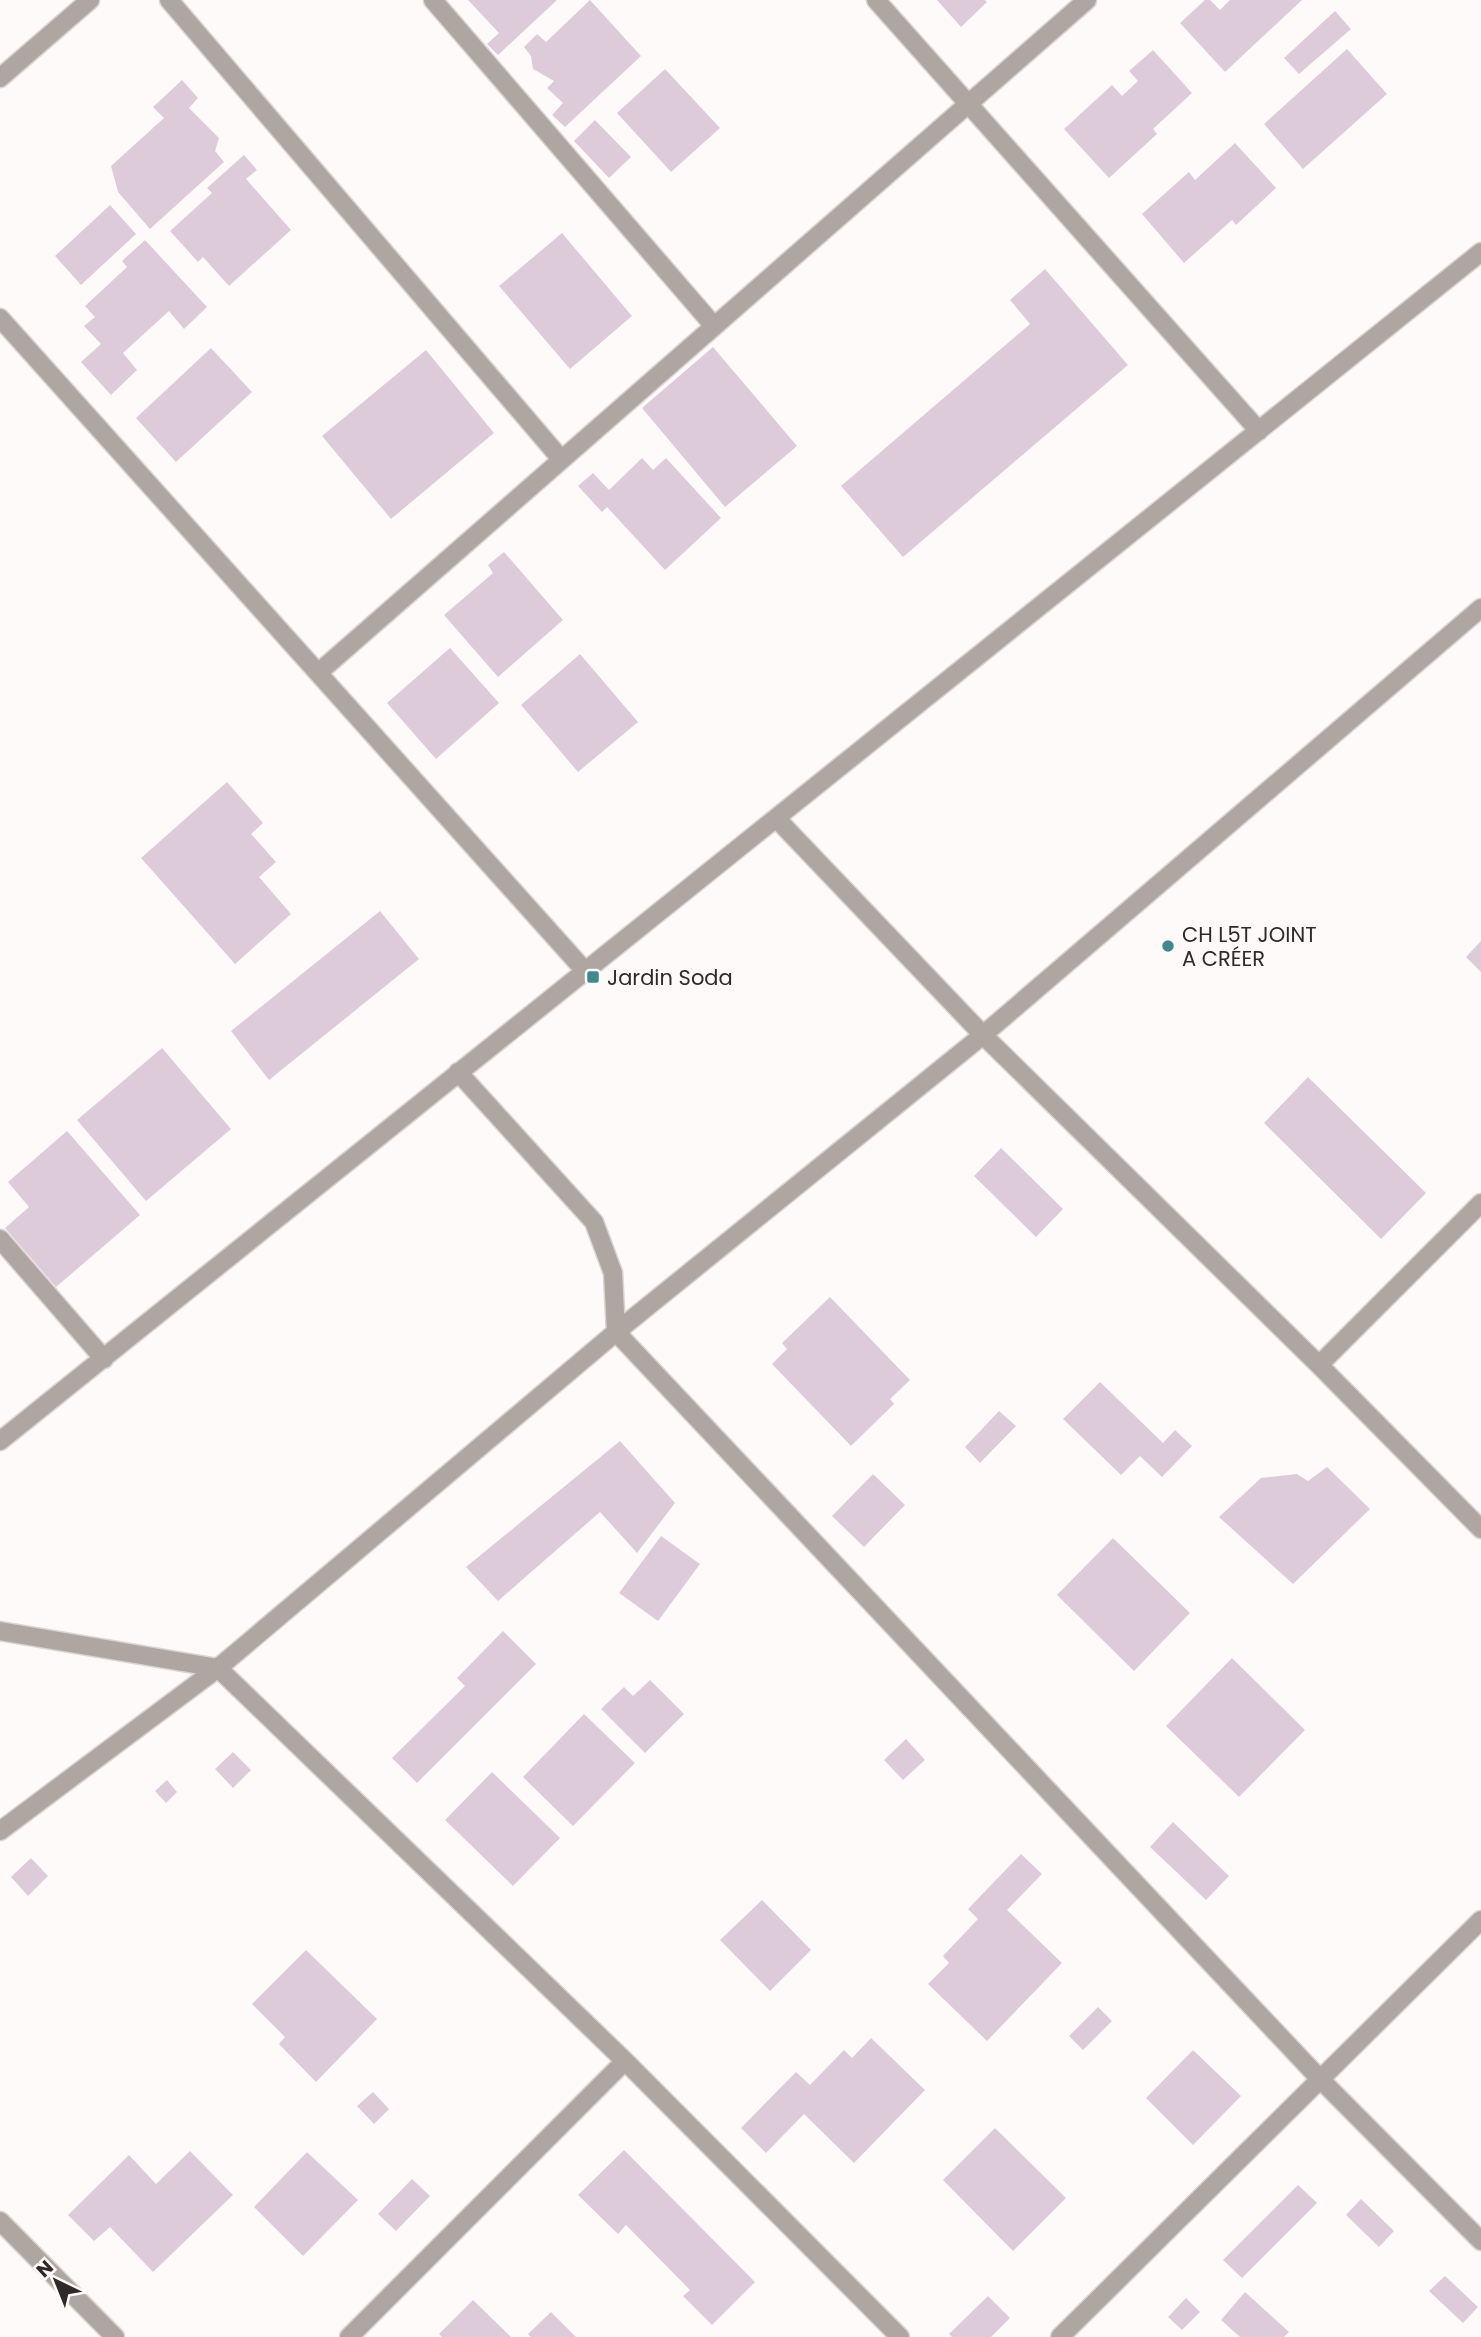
<svg xmlns="http://www.w3.org/2000/svg" width="1481" height="2337" font-family="Poppins,sans-serif">
	<style>
		.building { fill: #decbd9 }
		.lines { fill: none; stroke-linecap: round; stroke-linejoin: round }
		.minor-casing { stroke: #dad4d4; stroke-width: 21 }
		.minor { stroke: #afa6a2; stroke-width: 18 }
		.poi-dot { fill: #41898c; stroke: #fffafa; stroke-width: 2.5 }
		.labels { text-anchor: middle; dominant-baseline: central; stroke-width: 5; stroke-linejoin: round; paint-order: stroke }
		.poi-label { font-size: 21px; fill: #312829; stroke: #fffafa; text-anchor: start }
	</style>
	<rect width="100%" height="100%" fill="#fffafa"/>
	<path class="building" d="M468,0h89l-59,55 -11,-11 12,-11z
		M590,0l51,56 -76,71 -13,-12 11,-12 -16,-15 7,-7 -21,-12 -2,-13 -7,-9 13,-13 9,8z
		M937,0h48l2,2 -26,25z
		M1205,0h5l10,10 10,-10h72l-77,72 -45,-49z
		M1335,11l16,18 -52,45 -15,-16z
		M1347,49l40,45 -84,75 -39,-45z
		M1153,50l39,43 -39,36 4,5 -48,44 -45,-49 48,-44 10,11 16,-15 -9,-10z
		M665,69l55,59 -49,44 -54,-59z
		M182,80l16,18 -9,10 30,30 -4,13 9,11 -74,67 -32,-37 -7,-26 53,-48 -11,-11z
		M595,120l36,37 -22,21 -35,-37z
		M1235,143l41,45 -40,37 -4,-5 -48,43 -42,-49 47,-42 6,8z
		M244,155l13,15 -11,9 45,51 -62,56 -26,-29 -5,5 -28,-31 42,-38 -5,-5z
		M110,205l26,29 -55,51 -26,-29z
		M562,233l70,83 -62,53 -71,-83z
		M145,240l62,67 -23,22 -15,-18 -46,42 14,17 -26,25 -30,-33 20,-18 -17,-18 11,-9 -10,-11 42,-39 -5,-6z
		M1045,269l83,96 -225,192 -62,-71 189,-162 -20,-24z
		M713,347l84,99 -72,61 -83,-99z
		M211,348l41,44 -76,70 -40,-44z
		M426,350l68,83 -103,86 -69,-83z
		M642,458l11,12 13,-12 55,60 -56,52 -58,-63 -5,5 -24,-26 15,-13 16,17z
		M504,552l59,68 -65,57 -54,-62 49,-42 -5,-8z
		M450,648l49,55 -63,56 -49,-56z
		M580,654l58,68 -60,50 -57,-67z
		M227,782l36,41 -12,11 25,28 -17,15 32,37 -56,50 -94,-106z
		M380,911l39,48 -150,121 -38,-49z
		M1481,941v31l-15,-15z
		M162,1048l69,81 -85,72 -69,-81z
		M1308,1077l118,116 -45,46 -117,-116z
		M67,1131l73,84 -84,72 -51,-59 24,-21 -21,-25z
		M1001,1148l62,61 -27,28 -62,-61z
		M830,1297l80,83 -20,19 4,5 -43,42 -79,-82 15,-15 -5,-6z
		M1100,1382l63,61 12,-13 17,16 -30,31 -22,-21 -19,19 -58,-56z
		M999,1411l17,15 -36,37 -15,-16z
		M620,1441l55,62 -38,50 -37,-41 -102,89 -32,-34z
		M1327,1467l43,42 -77,75 -74,-67 42,-39 36,-4 11,7z
		M873,1474l32,31 -41,42 -32,-31z
		M661,1536l39,28 -42,57 -39,-28z
		M1113,1538l77,75 -56,58 -77,-76z
		M503,1631l33,33 -119,119 -25,-25 73,-72 -8,-8z
		M1232,1658l73,72 -66,67 -73,-71z
		M650,1680l34,34 -39,39 -44,-44 23,-22 9,9z
		M584,1714l51,49 -62,63 -50,-49z
		M906,1739l19,21 -22,20 -19,-20z
		M233,1752l18,18 -18,18 -18,-19z
		M492,1772l68,66 -47,48 -68,-66z
		M167,1780l10,12 -11,11 -11,-12z
		M1173,1822l56,54 -23,24 -56,-53z
		M1021,1854l21,20 -35,36 55,53 -75,78 -59,-57 21,-21 -6,-7 35,-37 -10,-10z
		M31,1858l17,18 -20,20 -17,-19z
		M762,1900l49,50 -41,41 -50,-51z
		M306,1950l71,69 -61,63 -37,-38 6,-7 -33,-33z
		M1098,2007l14,14 -29,29 -14,-14z
		M871,2038l54,52 -71,73 -50,-49 -38,39 -25,-25 55,-56 14,13 34,-35 8,8z
		M1193,2050l48,46 -48,49 -47,-47z
		M373,2092l16,17 -15,15 -17,-18z
		M995,2128l71,70 -53,53 -70,-71z
		M624,2150l131,132 -43,43 -29,-29 7,-6 -64,-65 -8,9 -40,-39z
		M190,2151l43,44 -80,77 -43,-45 -16,14 -26,-26 61,-60 27,29z
		M307,2152l51,48 -55,56 -49,-49z
		M412,2179l18,17 -34,35 -18,-17z
		M1298,2185l19,18 -75,75 -19,-18z
		M1361,2199l33,32 -15,16 -33,-32z
		M1445,2276l33,31 -15,16 -34,-32z
		M1245,2292l44,40 -5,5h-44l-19,-17z
		M988,2296l22,22 -19,19h-39l-3,-3z
		M1186,2298l14,14 -18,18 -14,-13z
		M473,2300l38,37h-69l-3,-3z
		M551,2312l25,25h-45l-3,-3z"/>
	<g class="lines">
		<g class="minor-casing">
			<path id="minor" d="M169,0l392,459
				M433,0l281,326
				M876,0l383,431
				M0,78l90,-78
				M0,318l586,654
				M318,673l769,-673
				M776,818l207,217 336,330 162,164
				M458,1072l136,150 19,51 3,59 704,747 161,162
				M0,1239l104,120
				M1319,1365l162,-162
				M0,1441l1481,-1189
				M0,1631l218,37 407,393 275,276
				M0,1831l218,-163 398,-336 367,-297 498,-427
				M0,2221l115,116
				M349,2337l276,-276
				M1060,2337l421,-417"/>
		</g>
		<use href="#minor" class="minor"/>
	</g>
	<g class="poi-dot">
		<circle cx="1168" cy="946" r="7"/>
		<rect x="586" y="970" width="14" height="14" rx="3.5"/>
	</g>
	<g class="labels">
		<g class="poi-label">
			<text x="1182" y="934">CH L5T JOINT<tspan x="1182" dy="24">A CRÉER</tspan></text>
			<text x="607" y="977">Jardin Soda</text>
		</g>
	</g>
	<g transform="translate(56 2281) rotate(317)" stroke="#fffafa" stroke-width="5" paint-order="stroke">
	<path d="M0-5L12 26L0 18L-12 26Z" fill="#312829"/>
	<text y="-10" font-size="19" font-weight="bold" text-anchor="middle" fill="#312829">N</text>
	</g>
</svg>
